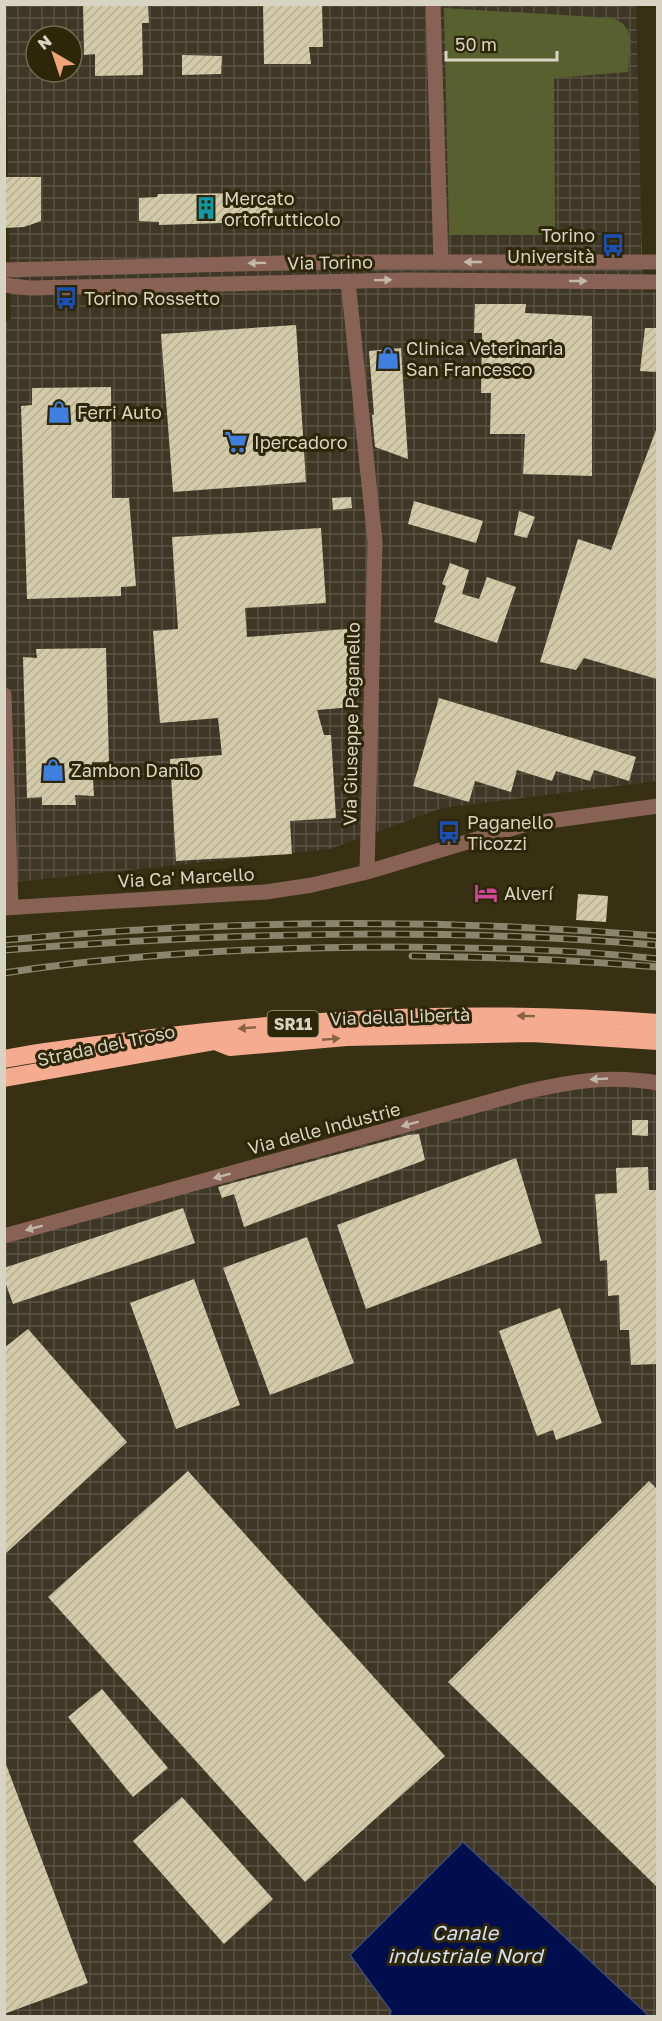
<svg xmlns="http://www.w3.org/2000/svg" width="662" height="2021" font-family="'Golos Text',sans-serif">
	<style>
		.industrial { fill: url(#industrial-grid); fill-rule: evenodd }
		.grass { fill: #59602f }
		.water { fill: #000e4e; stroke: #404971; stroke-width: 1.5 }
		.building { fill: url(#building-hatch) }
		.lines { fill: none; stroke-linecap: round; stroke-linejoin: round }
		.minor { stroke: #886355; stroke-width: 15 }
		.highway { stroke: #f4ab90; stroke-width: 18 }
		.rail-casing { stroke: #8a856e; stroke-width: 7 }
		.rail { stroke: #2d2608; stroke-width: 4.5; stroke-dasharray: 14; stroke-linecap: butt }
		.oneway { fill: #c3b8a8 }
		.oneway2 { fill: #876245 }
		.labels { text-anchor: middle; dominant-baseline: central; stroke-width: 6; stroke-linejoin: round; paint-order: stroke }
		.shield { fill: #2d2608; stroke: #a4a08b; stroke-width: 1.5 }
		.shield-label { font-size: 16px; font-weight: bold; fill: #d7d4c3 }
		.poi-label { font-size: 18px; fill: #d7d4c3; stroke: #2d2608; text-anchor: start }
		.street-label { font-size: 18px; fill: #d7d4c3; stroke: #2d2608 }
		.water-label { font-size: 20px; font-style: italic; fill: #d5e0f4; stroke: #2d2608 }
	</style>
	<defs>
		<pattern id="industrial-grid" width="8" height="8" patternUnits="userSpaceOnUse" patternTransform="scale(1.5)"><rect width="8" height="8" fill="#3e3726"/><path d="M0 4h8M4 0v8" fill="none" stroke="#595344"/></pattern>
		<pattern id="building-hatch" width="6" height="6" patternUnits="userSpaceOnUse" patternTransform="scale(1.5)"><rect width="6" height="6" fill="#d2caa8"/><path d="M-1 1l2-2M0 6l6-6M5 7l2-2" fill="none" stroke="#b5ae92"/></pattern>
	</defs>
	<rect width="100%" height="100%" fill="#373013"/>
	<path class="industrial" d="M5,5h631l7,286 15,1 -1,489 -215,27 -112,41 -325,34 -1,-561 7,-1zM36,36h36v36h-36z
		M611,1085l46,4v927h-8l-186,-174 -73,174h-385v-773l542,-150z"/>
	<path class="grass" d="M444,8l167,10c27,7 18,32 17,54l-74,6 1,157h-106z"/>
	<path class="water" d="M463,1842l186,174h-259l1,-5 -41,-56z"/>
	<path class="building" d="M83,4h65l1,19h-7l1,52 -48,1v-22l-11,1z
		M263,4h59l1,43h-14l2,17h-47z
		M182,55l40,1 -1,18 -39,1z
		M4,177h37v44l-17,6 -20,1z
		M254,193v3l18,-1 1,25 -19,-1 -1,3 -94,3v-3l-20,-1v-23l18,-1 1,-3z
		M475,304h51l-1,9 67,3v160l-69,-2 2,-40h-35l1,-41h-10l1,-60h-8z
		M296,325l10,157 -133,10 -12,-158z
		M645,328h12v44l-17,-1z
		M401,348l7,111 -33,-12 -3,-32h2l-5,-64z
		M111,387l1,111h17l7,88 -15,1v9l-94,3 -6,-193 11,-1v-17z
		M656,430l1,249 -73,-21 -8,12 -36,-8 38,-123 33,11z
		M351,497l1,11 -19,2 -1,-12z
		M414,501l69,20 -7,22 -68,-19z
		M519,511l16,6 -8,21 -13,-3z
		M321,528l5,75 -81,5 2,29 100,-8 6,78 -36,3 7,25h7l5,83 -46,3 2,33 -116,7 -6,-102 52,-4 -4,-37 -58,5 -7,-92 25,-2 -6,-92z
		M450,563l19,7 -7,24 17,5 8,-22 29,10 -19,56 -63,-21 12,-36 -4,-2z
		M106,648l3,114h-17l2,34 -19,-1 1,10h-34v-8l-15,1 -4,-141 14,1 -1,-9z
		M439,698l197,59 -7,24 -35,-11 -4,11 -34,-10 -4,10 -35,-11 -6,22 -36,-11 -6,21 -56,-16z
		M578,894l30,2 -2,26 -30,-2z
		M632,1120h16v16l-16,-1z
		M419,1134l6,26 -181,67 -10,-33 -12,4 -4,-11 190,-52z
		M516,1158l26,85 -176,66 -29,-84z
		M648,1167l1,23h8v174l-26,1 -2,-35h-9l-1,-35 -11,1 -1,-36 -7,1 -5,-67 22,-1 -1,-25z
		M183,1208l12,35 -182,61 -9,-25v-11z
		M307,1237l47,126 -84,32 -47,-127z
		M194,1279l46,126 -64,24 -46,-126z
		M560,1308l42,115 -46,17 -3,-10 -16,6 -38,-105z
		M28,1329l99,113 -123,113v-207z
		M188,1471l257,285 -140,126 -257,-285z
		M649,1481l8,8v398l-209,-205z
		M102,1689l66,79 -35,29 -65,-80z
		M4,1759l84,224 -84,31z
		M182,1797l91,102 -49,45 -91,-103z"/>
	<g class="lines">
		<path class="minor" d="M433,4l8,258
			M4,270l315,-8h339
			M348,281l27,261 -8,330
			M4,285l25,3 378,-8 251,2
			M4,695l7,212
			M4,908l262,-16 46,-7 55,-13 160,-48 131,-18
			M4,1236l521,-144c48,-11 84,-17 133,-9"/>
		<path class="highway" d="M4,1059c50,-10 99,-14 149,-21 170,-21 333,-28 505,-15
			M4,1078l211,-37 15,6 117,-10 185,-4 126,8"/>
		<g class="rail-casing">
			<path id="rail" d="M4,940c217,-20 437,-22 654,-4
				M4,950c217,-17 434,-23 651,-5
				M412,956c82,1 164,4 246,11
				M4,973c131,-20 263,-26 395,-26 86,1 172,2 259,12"/>
		</g>
		<use href="#rail" class="rail"/>
	</g>
	<defs><path id="oneway-solid" d="M-6-.8H1V-3.2L6.5 0L1 3.2V.8H-6Z" transform="scale(1.5)"/></defs>
	<g class="oneway">
		<use href="#oneway-solid" transform="translate(473 262) rotate(-180)"/>
		<use href="#oneway-solid" transform="translate(257 263) rotate(179)"/>
		<use href="#oneway-solid" transform="translate(383 280) rotate(-1)"/>
		<use href="#oneway-solid" transform="translate(578 281)"/>
		<use href="#oneway-solid" transform="translate(599 1079) rotate(177)"/>
		<use href="#oneway-solid" transform="translate(410 1124) rotate(165)"/>
		<use href="#oneway-solid" transform="translate(222 1176) rotate(165)"/>
		<use href="#oneway-solid" transform="translate(34 1228) rotate(165)"/>
	</g>
	<g class="oneway2">
		<use href="#oneway-solid" transform="translate(526 1016) rotate(-179)"/>
		<use href="#oneway-solid" transform="translate(247 1028) rotate(175)"/>
		<use href="#oneway-solid" transform="translate(331 1039) rotate(-5)"/>
	</g>
	<defs>
		<g id="building-bare" transform="scale(1.8)"><path d="M-4-6H4V6H1V3H-1V6H-4ZM-2.5-4.3h1.7v1.8h-1.7ZM.8-4.3h1.7v1.8H.8ZM-2.5-1h1.7V.8h-1.7ZM.8-1h1.7V.8H.8Z" fill="#0f9aa8" stroke="#2d2608" stroke-width="2.5" paint-order="stroke"/></g>
		<g id="bus-bare" transform="scale(1.8)"><path d="M-5-6H5V4H4V6H2V4H-2V6H-4V4H-5ZM-3.5-4V0h7V-4ZM-3.5 1.2v1.5H-2V1.2ZM2 1.2v1.5H3.5V1.2Z" fill="#1a4fb4" stroke="#2d2608" stroke-width="2.5" paint-order="stroke"/></g>
		<g id="shop-bare" transform="scale(1.8)"><path d="M-5-2.5h2.3a2.7 3.5 0 0 1 5.4 0H5L5.5 6h-11ZM-1.5-2.5h3a1.5 2.3 0 0 0-3 0Z" fill="#3f7fe0" stroke="#2d2608" stroke-width="2.5" paint-order="stroke"/></g>
		<g id="supermarket-bare" transform="scale(1.8)"><path d="M-6-5.5h2.5l.6 2H6L4.5 2H-2.5L-4.4-4H-6ZM-1.5 3.2a1.3 1.3 0 1 0 .1 0ZM3 3.2a1.3 1.3 0 1 0 .1 0Z" fill="#3f7fe0" stroke="#2d2608" stroke-width="2.5" paint-order="stroke"/></g>
		<g id="hotel-bare" transform="scale(1.8)"><path d="M-6-4.5h1.5V1H6V5H4.5V3h-9V5H-6ZM-4 0a1.8 1.8 0 1 1 3.6 0ZM.5 0V-2.5h3Q6-2.5 6 0Z" fill="#d1479c" stroke="#2d2608" stroke-width="2.5" paint-order="stroke"/></g>
	</defs>
	<g fill-rule="evenodd">
		<use href="#building-bare" x="206" y="208"/>
		<use href="#bus-bare" x="613" y="245"/>
		<use href="#bus-bare" x="66" y="298"/>
		<use href="#shop-bare" x="388" y="358"/>
		<use href="#shop-bare" x="59" y="412"/>
		<use href="#supermarket-bare" x="236" y="442"/>
		<use href="#shop-bare" x="53" y="770"/>
		<use href="#bus-bare" x="449" y="832"/>
		<use href="#hotel-bare" x="486" y="893"/>
	</g>
	<g class="labels">
		<rect class="shield" x="267.5" y="1011" width="51" height="26" rx="4.5"/>
		<g class="shield-label">
			<text x="293" y="1024">SR11</text>
		</g>
		<g class="poi-label">
			<text x="224" y="198">Mercato<tspan x="224" dy="21">ortofrutticolo</tspan></text>
			<text x="595" y="235" text-anchor="end">Torino<tspan x="595" dy="21">Università</tspan></text>
			<text x="84" y="298">Torino Rossetto</text>
			<text x="406" y="348">Clinica Veterinaria<tspan x="406" dy="21">San Francesco</tspan></text>
			<text x="77" y="412">Ferri Auto</text>
			<text x="254" y="442">Ipercadoro</text>
			<text x="71" y="770">Zambon Danilo</text>
			<text x="467" y="822">Paganello<tspan x="467" dy="21">Ticozzi</tspan></text>
			<text x="504" y="893">Alverí</text>
		</g>
		<g class="street-label">
			<text transform="translate(330 262) rotate(-1)">Via Torino</text>
			<text transform="translate(351 724) rotate(-89)">Via Giuseppe Paganello</text>
			<text transform="translate(186 877) rotate(-3)">Via Ca' Marcello</text>
			<text transform="translate(400 1016) rotate(-2)">Via della Libertà</text>
			<text transform="translate(106 1045) rotate(-12)">Strada del Troso</text>
			<text transform="translate(324 1128) rotate(-15)">Via delle Industrie</text>
		</g>
		<g class="water-label">
			<text x="465" y="1932">Canale<tspan x="465" dy="23">industriale Nord</tspan></text>
		</g>
	</g>
	<rect width="662" height="2021" fill="none" stroke="#d7d4c3" stroke-width="12"/>
	<g transform="translate(54 54) rotate(321)"><circle r="28" fill="#2d2608" stroke="#716c53" stroke-width="1.5"/>
	<path d="M0-4.5L10 22L0 15L-10 22Z" fill="#efa378"/>
	<text y="-9" font-size="16" font-weight="bold" text-anchor="middle" fill="#d7d4c3">N</text>
	</g>
	<path d="M446 51v9h111v-9" fill="none" stroke="#d7d4c3" stroke-width="3"/>
	<text x="455" y="51" font-size="18" fill="#d7d4c3" stroke="#2d2608" stroke-width="4.5" paint-order="stroke">50 m</text>
</svg>
